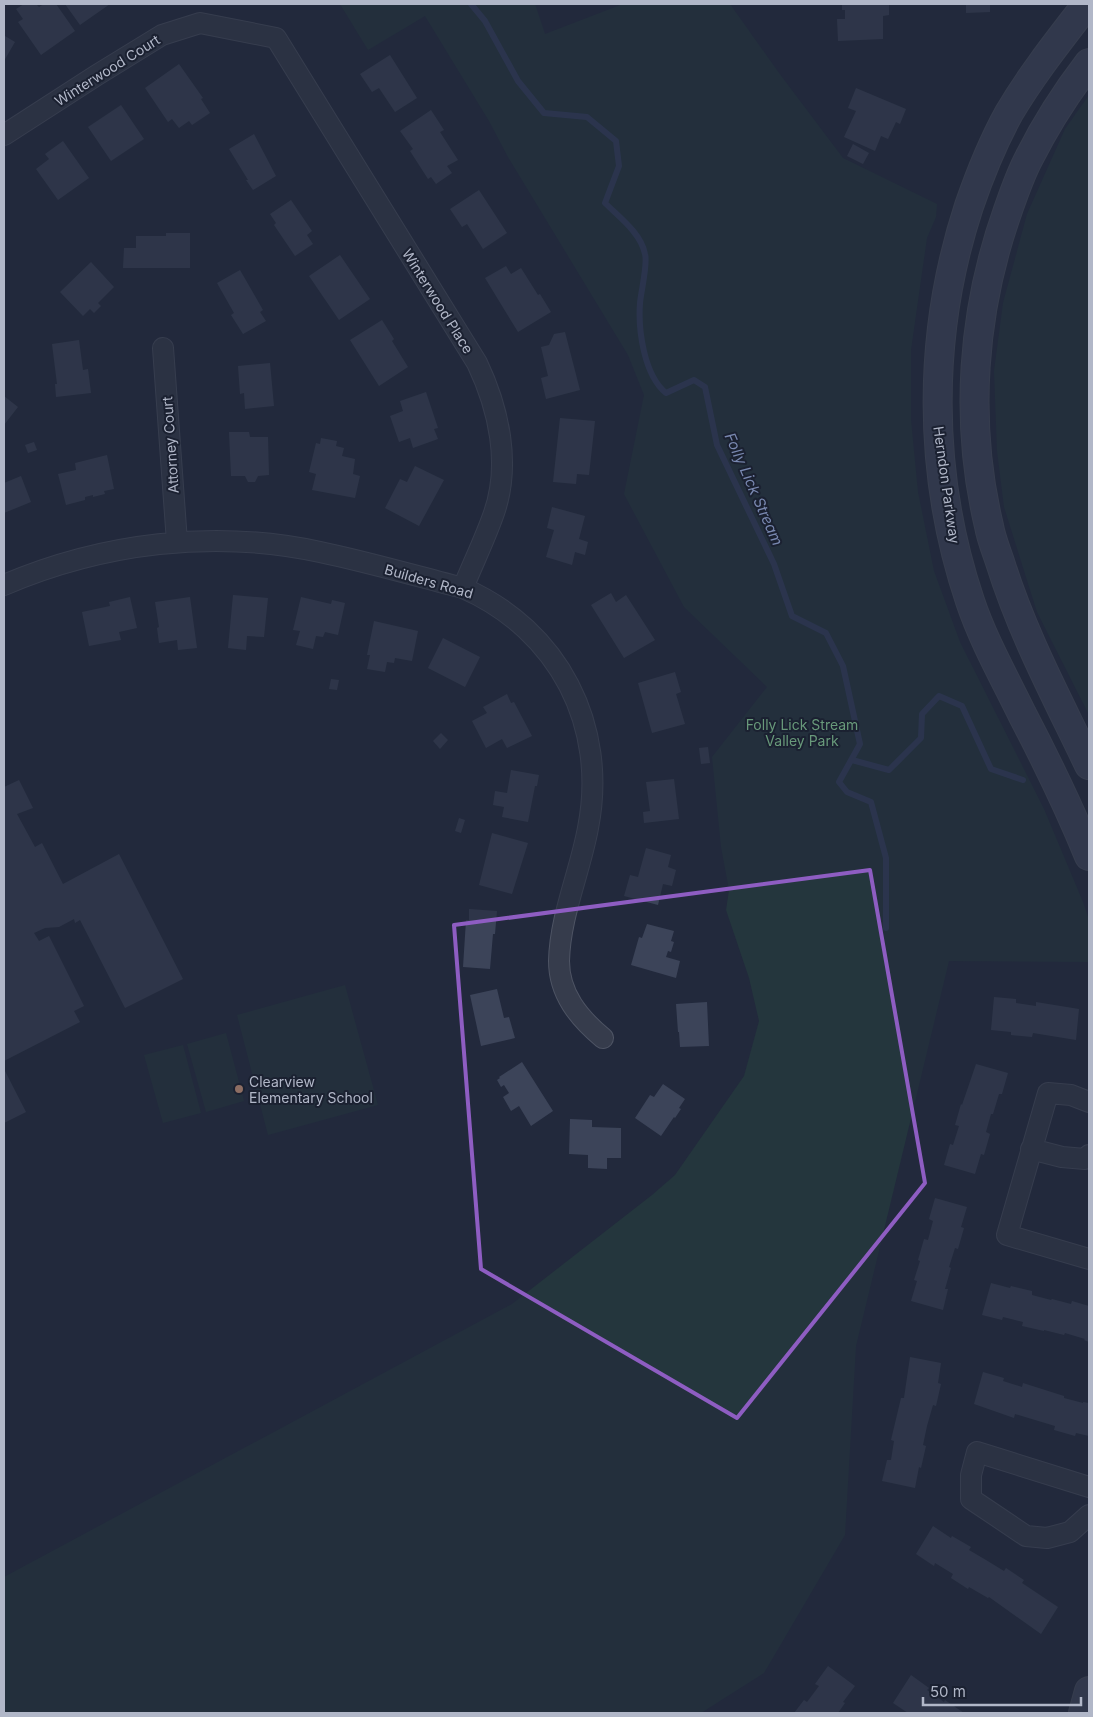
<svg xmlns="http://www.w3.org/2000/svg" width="1093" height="1717" font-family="Inter,sans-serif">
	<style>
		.green { fill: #24363d }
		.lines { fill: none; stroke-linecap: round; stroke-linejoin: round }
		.stream { stroke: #354263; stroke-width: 6 }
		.building { fill: #3c4459 }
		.street-casing { stroke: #4e5464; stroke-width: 22 }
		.secondary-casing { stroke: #4e5464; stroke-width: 30 }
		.street { stroke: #363c4c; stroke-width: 20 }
		.secondary { stroke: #444a5f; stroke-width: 28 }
		.marked { fill: none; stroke: #8e5dc2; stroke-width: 4; stroke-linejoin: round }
		.education-dot { fill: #8d6e63; stroke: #1b2131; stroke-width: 2 }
		.labels { text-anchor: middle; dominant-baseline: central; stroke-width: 4; stroke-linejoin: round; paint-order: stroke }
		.street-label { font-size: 14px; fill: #b1b7c8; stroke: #1b2131 }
		.park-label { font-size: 14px; fill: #68997a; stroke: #1b2131 }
		.poi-label { font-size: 14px; fill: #b1b7c8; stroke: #1b2131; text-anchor: start }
		.water-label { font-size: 15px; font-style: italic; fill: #7988b0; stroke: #1b2131 }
	</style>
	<rect width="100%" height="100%" fill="#22293c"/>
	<path class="green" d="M340,4h195l10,30 78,-30h107l49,69 64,85 94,46 -1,13 -9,21 -16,112v70l7,72 16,79 26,71 84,167 39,93 6,18v42l-140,-1 -93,385 -11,189 -81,138 -63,40h-697v-136l508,-273 140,-109 23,-20 69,-99 15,-55 -10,-43 -23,-68 3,-20 -8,-43 -9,-90 55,-70 -83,-80 -60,-113 20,-99 -16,-40 -120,-198 -19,-36 -64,-105 -57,34z
		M1089,95v620l-52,-103 -33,-105 -7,-56 -3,-80 9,-68 24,-89 38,-85z
		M345,985l33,120 -110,30 -31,-120z
		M226,1033l18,68 -38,11 -19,-68z
		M183,1045l18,68 -38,10 -19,-68z"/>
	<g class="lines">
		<path class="stream" d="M471,4l14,17 33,60 26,32 43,4 29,24 3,25 -14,37c14,14 36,30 40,51 3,10 -4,37 -5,49 -2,27 4,72 26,90l28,-13 11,7 12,58 57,119 18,52 34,17 17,33 17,78 -21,38 8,10 24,10 15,56v70
			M852,760l37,10 32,-32 1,-24 17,-18 23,10 29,63 32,11"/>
	</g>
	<path class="building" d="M24,4h12l3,3 5,-3h12l19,27 -34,24 -23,-33 5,-3 -7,-10z
		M65,4h45l-30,21z
		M842,4h47v11l-6,1v23l-45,2 -1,-22h8v-9h-3z
		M966,4h24v8l-24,1z
		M5,36l10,6 -11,19v-23z
		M390,55l27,43 -22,14 -16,-24 -7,4 -12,-18z
		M179,64l24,34 -2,1 9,14 -18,12 -3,-4 -10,7 -7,-9 -4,3 -23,-34z
		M856,88l50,21 -6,15 -4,-2 -8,17 -7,-3 -6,15 -31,-14 12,-26 -8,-3z
		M121,105l23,34 -33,22 -23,-34z
		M431,110l13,20 -4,2 18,28 -11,6 5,7 -16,11 -5,-7 -3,2 -18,-28 3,-2 -13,-18z
		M254,134l22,42 -23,14 -7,-10h2l-19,-31z
		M63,141l26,37 -31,22 -22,-31 13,-10 -4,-5z
		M853,144l16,9 -6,11 -16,-8z
		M479,190l28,43 -24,16 -16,-25 -5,3 -12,-18z
		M291,200l21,31 -5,4 6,9 -18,12 -21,-31 2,-2 -6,-9z
		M166,233h24v35h-67l1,-20h12v-12h30z
		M340,255l30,44 -31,21 -30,-44z
		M91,262l23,25 -16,16 3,3 -7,7 -4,-4 -7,7 -23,-24z
		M506,266l5,8 10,-6 17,27 2,-1 11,18 -33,20 -33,-54z
		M240,270l23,40 -3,2 6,9 -23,13 -12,-19 3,-2 -17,-30z
		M382,320l12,19 -2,2 16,26 -29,19 -29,-46z
		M565,332l15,58 -34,9 -5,-21 7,-2 -7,-29 8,-2 5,-11z
		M79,340l4,30 5,-1 3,24 -35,4 -1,-13h2l-5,-40z
		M270,363l4,43 -29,3 -1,-16 -4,1 -2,-28z
		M426,392l12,36 -4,1 4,10 -25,9 -3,-10 -11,4 -9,-26 13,-5 -3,-10z
		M4,396l14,11 -14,18z
		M560,418l35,3 -6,54 -12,-1 -1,10 -23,-2z
		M229,432h20l1,5h18l1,38 -11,1 -3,6h-7l-3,-6h-14z
		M321,438l16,3 -1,5 8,2 -2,8 13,3 -2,15 7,2 -5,22 -43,-8 4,-16 -7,-2 7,-29 4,1z
		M34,442l3,8 -9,3 -3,-8z
		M107,455l7,34 -10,2 1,3 -12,3v-2l-8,2v3l-19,5 -8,-31 18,-4 -1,-7z
		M415,466l29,14 -25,46 -34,-18 15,-29 7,3z
		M21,476l10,26 -27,11v-30z
		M552,507l33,9 -6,23 9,3 -3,13 -10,-3 -3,13 -26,-8 8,-27 -7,-2z
		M611,593l5,9 10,-7 29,45 -31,18 -33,-53z
		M233,595l35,3 -4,39 -17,-1 -1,14 -18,-2z
		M130,597l7,31 -18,4 2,8 -32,6 -7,-34 28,-6 -1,-4z
		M190,597l7,51 -19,2 -1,-10 -18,3 -2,-15 2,-1 -4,-25z
		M301,597l30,7 1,-4 13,3 -7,32 -13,-3 -2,5 -7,-1 -3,13 -17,-4 4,-14 -7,-1z
		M374,621l44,10 -6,30 -17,-3 -1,5 -7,-1 -2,10 -18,-3 3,-14h-3z
		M443,638l37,19 -15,30 -37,-19z
		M675,672l6,20 -5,2 9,30 -33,9 -14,-50z
		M331,679l8,1 -2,10 -8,-1z
		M507,694l4,9 3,-1 18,34 -25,12 -5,-9 -16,9 -14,-27 15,-8 -4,-6z
		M441,733l7,7 -8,9 -7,-8z
		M708,747l2,16 -9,1 -2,-16z
		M511,770l28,5 -2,11h-2l-7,36 -26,-5 2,-10 -11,-2 2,-14 12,2z
		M674,779l5,40 -35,4 -1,-11 7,-1 -4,-29z
		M19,780l14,28 -16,6 18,33 7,-4 21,41 56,-30 64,125 -58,29 -45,-88 -5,3 -1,-4 -15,8 -14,1 -11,5 5,8 10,-5 35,70 -10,5 6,11 -76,39v-274z
		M459,818l6,2 -4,13 -6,-2z
		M492,833l36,10 -16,51 -33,-9z
		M646,848l25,7 -3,12 8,3 -4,16 -9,-2 -5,21 -34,-9 6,-21 8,2z
		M469,909l28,2 -2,23h-2l-3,35 -27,-2 3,-47h3z
		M647,924l27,7 -3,10 3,1 -3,10 -3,-1 -2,6 14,4 -4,17 -45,-13 8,-28 3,1z
		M497,989l7,29 5,-1 6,21 -34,8 -11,-51z
		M994,997l22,2v4l20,3v-4l43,7 -3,31 -43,-7 -1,4 -21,-2v-3l-20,-2z
		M707,1002l2,44 -29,1 -1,-15h-1l-2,-28z
		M522,1062l31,49 -22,15 -12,-20 -8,5 -8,-14 6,-4 -5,-8 -3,2 -4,-7 3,-2 -1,-1z
		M976,1064l32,9 -6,21h-3l-6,20h-2l-5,18 4,2 -6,21 -3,-1 -6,20 -31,-9 6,-21 3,1 6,-19 -4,-1 6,-21 1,1z
		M4,1069l22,43 -22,11z
		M663,1084l22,15 -6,9 2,1 -6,9 -1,-1 -13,19 -26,-18 15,-23 4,2z
		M570,1119l22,1v7l29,1v30h-14v11l-19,-1v-13l-19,-1z
		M935,1198l32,9 -6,20 3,1 -6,21 -3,-1 -6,19 2,1 -6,21h3l-5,21 -32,-9 6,-20 -3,-1 6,-19 -2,-1 6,-21 4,1 5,-19 -4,-2z
		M991,1283l19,5 1,-2 21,5v4l19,5 1,-1 19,5 1,-3 17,5v36l-5,-2 1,-1 -20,-6 -1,2 -20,-5v1l-22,-5 1,-4 -20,-5 -1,3 -20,-5z
		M910,1357l31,6 -3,20 3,1 -5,22 -3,-1 -6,21 -4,19 3,1 -5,22 -2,-1 -4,21 -33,-7 5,-21h4l3,-19 -3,-1 10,-42h3z
		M983,1372l21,6 -1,3 19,6 1,-4 41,13v2l19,5v-1l6,1v33l-13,-3 -1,3 -21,-6 1,-4 -40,-12 -1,4 -40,-14z
		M933,1526l18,12 1,-2 19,11 -2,3 17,10 18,11 2,-3 18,12 -2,3 36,24 -17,27 -52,-37 -1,1 -19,-11 -1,2 -17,-11 2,-4 -18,-11 -1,3 -18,-12z
		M828,1666l27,20 -12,16 2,1 -7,10h-44l10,-13 3,2 12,-16 -4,-2z
		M911,1675l18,13 -2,2 17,12 1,-2 19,13h-56l-15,-10z"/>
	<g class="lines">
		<g class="street-casing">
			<path id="street" d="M4,135l93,-60 65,-40 38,-12 76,15 201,325c22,46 34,101 17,150 -9,26 -21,50 -31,75
				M163,348l14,194
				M4,585c98,-42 210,-56 316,-33 48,10 96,24 143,36 96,42 145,138 125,240 -8,44 -28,88 -29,133 0,33 20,57 44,77
				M1089,1102l-18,-7 -23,-2 -41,142 82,24
				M1031,1149l31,8 23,2 4,-4
				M1089,1487l-112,-35 -6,23v24l55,37 21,2 23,-6 19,-17"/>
		</g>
		<g class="secondary-casing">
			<path id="secondary" d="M1087,4c-27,35 -55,70 -78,109 -16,29 -29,61 -40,93 -42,128 -42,267 1,395 13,39 34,76 52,113 24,46 47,93 67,142
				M1089,63c-23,30 -43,61 -60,95 -9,17 -15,35 -21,52 -36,101 -44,211 -19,316 2,12 7,24 11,36 22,71 57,136 89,203
				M1083,1713l6,-22"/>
		</g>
		<use href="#street" class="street"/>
		<use href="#secondary" class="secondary"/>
	</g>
	<path d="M0 0H1093V1717H0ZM870,870l55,313 -188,235 -256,-149 -27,-344z" fill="#22293c" fill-opacity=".55" fill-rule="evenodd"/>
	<path class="marked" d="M870,870l55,313 -188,235 -256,-149 -27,-344z"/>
	<circle class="education-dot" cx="239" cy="1089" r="5"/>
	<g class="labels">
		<g class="street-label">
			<text transform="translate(107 70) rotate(-32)">Winterwood Court</text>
			<text transform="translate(438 301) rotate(58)">Winterwood Place</text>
			<text transform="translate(170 445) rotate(-94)">Attorney Court</text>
			<text transform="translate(947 485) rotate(82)">Herndon Parkway</text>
			<text transform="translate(429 581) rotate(16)">Builders Road</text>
		</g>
		<g class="park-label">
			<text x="802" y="724">Folly Lick Stream<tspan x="802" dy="16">Valley Park</tspan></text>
		</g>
		<g class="poi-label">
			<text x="249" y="1081">Clearview<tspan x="249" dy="16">Elementary School</tspan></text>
		</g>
		<g class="water-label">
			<text transform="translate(754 489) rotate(66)">Folly Lick Stream</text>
		</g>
	</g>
	<rect width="1093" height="1717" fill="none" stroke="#b1b7c8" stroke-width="10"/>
	<path d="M923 1697v8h158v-8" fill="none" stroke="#b1b7c8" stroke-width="2.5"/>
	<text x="930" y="1697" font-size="15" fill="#b1b7c8" stroke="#1b2131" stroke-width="4" paint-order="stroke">50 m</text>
</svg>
